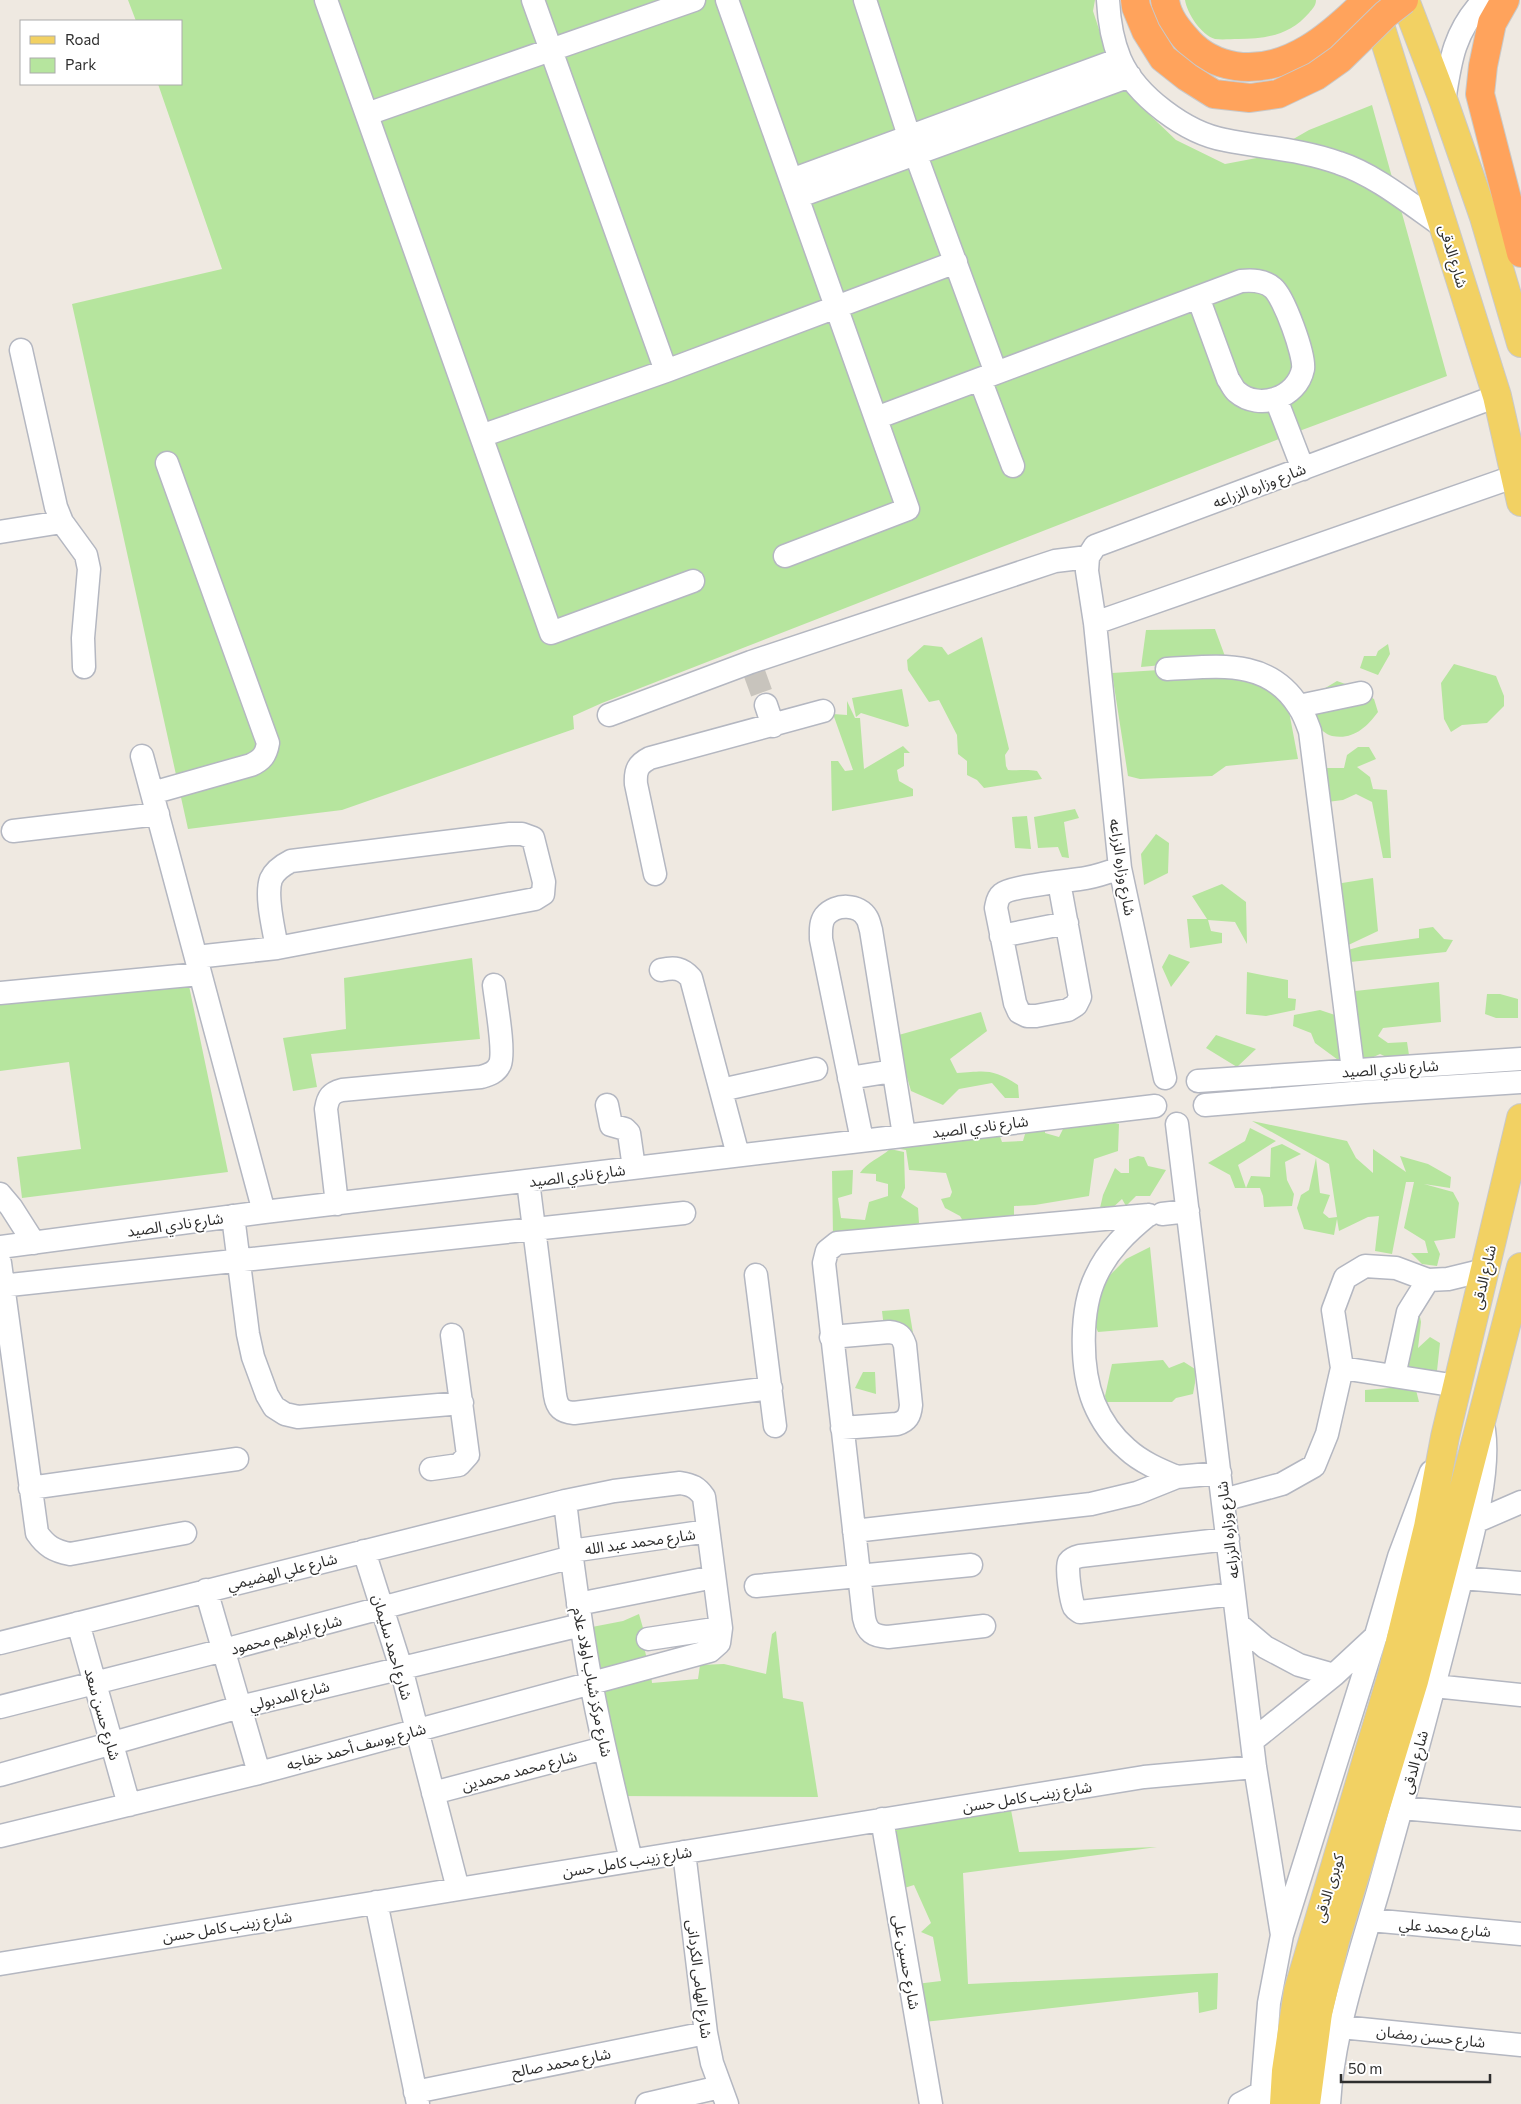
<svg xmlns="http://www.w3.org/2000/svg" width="1521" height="2104" font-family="Commissioner,'Noto Sans Arabic',sans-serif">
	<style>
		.green { fill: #b6e59e }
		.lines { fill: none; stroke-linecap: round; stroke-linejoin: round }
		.minor-tunnel { stroke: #c8c4bd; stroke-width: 22; stroke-dasharray: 22 11; stroke-linecap: butt }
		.minor-casing { stroke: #b4b7c1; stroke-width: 25 }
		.major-casing { stroke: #c9c9c9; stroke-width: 30 }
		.highway-casing { stroke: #c9c9c9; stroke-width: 30 }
		.minor { stroke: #fff; stroke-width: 22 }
		.major { stroke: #f2d163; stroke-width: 28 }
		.highway { stroke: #ffa35c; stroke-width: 28 }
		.highway-bridge-casing { stroke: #c9c9c9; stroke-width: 30; stroke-linecap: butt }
		.highway-bridge { stroke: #ffa35c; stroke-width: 28 }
		.labels { text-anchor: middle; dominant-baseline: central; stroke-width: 4; stroke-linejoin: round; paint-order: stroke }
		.street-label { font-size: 15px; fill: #2e2e2e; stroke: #fff }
	</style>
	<rect width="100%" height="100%" fill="#efe9e1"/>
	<path class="green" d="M128,0h967l-2,11 19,58 20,29 44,42 49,24 37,-7 47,-27 63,-25 75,271 -145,54 -700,273 -29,13 1,13 -232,81 -154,19 -116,-525 150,-35 -64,-185h23v-63h-45z
		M1185,0h131c0,6 -4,9 -7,13 -19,22 -43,26 -71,26 -7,0 -16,1 -23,0 -14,-4 -28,-26 -30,-39z
		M1215,629l11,30 -85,8 5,-37z
		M982,637l27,112 -4,6 1,11 2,4c12,1 17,-1 29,1l5,8 -58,9 -7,-8 -10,-5v-14l-9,-7 -1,-19 -18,-35 -10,2 -21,-32 -1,-10 17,-15 18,2 6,8z
		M1388,644l2,10 -12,21 -18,-7 4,-12h12l2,-5z
		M1454,664l42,12 8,20v10l-17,17 -25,2 -11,7 -7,-13 -3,-36z
		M1159,670l78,2 32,13 19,21 10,53 -72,7 -14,10 -72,3 -12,-3 -16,-103z
		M1337,681l14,5 23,13 4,13c-12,16 -25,28 -46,24 -6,-1 -12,-8 -17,-11v-15l7,-20z
		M902,689l7,37 -3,1 -45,-14 -5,4 -4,-19z
		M847,701l8,17h5l4,51 39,-23 7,7h-6v13l-7,4 2,11 14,8v7l-81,15 -1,-50h7l7,10 8,-1 -20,-56 14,1z
		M1358,747h11l7,12 -19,8 13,10 3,12 14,1 4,68h-8l-11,-56 -16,-8 -13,6 -16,2 -6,-34h23l3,-13z
		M1075,809l4,9 -15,4 5,36 -7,-1 -4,-10 -20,1 -4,-31z
		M1027,816l4,33 -16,-1 -3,-31z
		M1156,834l13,9 -1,30 -24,12 -3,-31z
		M1373,878l5,53 -36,17 -6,-64z
		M1222,884l24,18 1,42 -12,-22 -27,-2 3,11 11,2v10l-32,5 -3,-29h20l-15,-23z
		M1433,927l11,12 9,1 -7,12 -96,10 5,29 84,-9 2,40 -58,6 -5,8 10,7 19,-1 2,13 -8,5 -10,-1 -11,-5 -24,11 -15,-113 21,-6 57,-8v-9z
		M1169,954l21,8 -19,25 -9,-20z
		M472,958l8,81 -169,15 6,33 -24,4 -10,-53 63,-9 -2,-51z
		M1247,972l41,8v18l8,1 -1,11 -29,6 -20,-2z
		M188,981l40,191 -206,26 -5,-41 64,-8 -12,-87 -69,9v-68z
		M1487,994h13l18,5v19h-22l-11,-4z
		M1320,1010l21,7 4,48 -30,-22 -4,-10 -18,-7 1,-11z
		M981,1012l6,19 -37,28 7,14c29,-2 35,-5 61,12l1,13h-14l-13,-15 -33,6 -16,16 -32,-14 -16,-55z
		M1216,1035l40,14 -19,18 -31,-19z
		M1100,1119l19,5 -1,27 -24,8 -5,37 -54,9 -21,1v18l-48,2 -6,-10 -15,-8 -4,-9 9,-2 2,-5 -6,-19 -37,-3 -3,-20 -16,-3 108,-16 4,11 21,-1 4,-14 18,-2v8l14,4 7,-14z
		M1252,1121l95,20 9,17 17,15v-24l33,23 -6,-16 28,8 23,13 -1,11 -26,-4 29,8 6,11 -4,35 -21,3 6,13 -3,12 -15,-2 -11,-11h17l-3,-12 -21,-13 10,-46h-8l-14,72 -17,-3 4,-35 -11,1 -29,14 -2,-12 -3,16 -30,-6 -7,-21 4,-13 8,-5 7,-32 4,35 10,2 -7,18 6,5 8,-1 -8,-53z
		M1250,1128l26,13 -38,24 8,23 5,-12 19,1 1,-29 11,-4 19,10 -16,8 2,18 7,14 -2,12 -28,1 -1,-11 -3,-8h-25l-5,-13 -22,-12 37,-22z
		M890,1149l14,3 1,36 -4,9 17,11 1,15 -16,9 -70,5 -1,-66 21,-1 -1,24 -14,4 3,20 24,2 4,-18 19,-6v-12l-12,-3v-7l-16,-1c7,-11 20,-15 30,-24z
		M1138,1156l6,1 4,9 18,4 -16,26h-14l-10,10 -4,-7 -14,13 -8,-4 3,-13 12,-27 6,5h8v-14z
		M1150,1247l8,80 -60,5 -9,-21 7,-22 30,-30z
		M1418,1307l3,15 -3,26 12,-11 10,6 -4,37 -35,-13z
		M909,1309l4,24 -29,-5 -2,-17z
		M1163,1360l6,8 15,-6 11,7v14l-2,11 -17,4 -4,4h-66l-1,-6 7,-32z
		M863,1372h12l1,22 -21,-6z
		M1415,1386l4,16h-54v-12z
		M639,1614l4,14 16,5 1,14 -15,4 3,13 -55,15 -1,-52 31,-6z
		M776,1631l7,67 20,4 15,95 -202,-1 -19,-109 54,-12 1,8 46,-4 2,-14 24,-1 42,10 6,-40z
		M1011,1810l8,42 138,-5 -194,26 5,111 250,-11 -1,36 -18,4 -1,-21 -274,30 -8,-38 25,-3 -8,-44 -12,-5 10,-9 -17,-38 -13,4 -17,-58z"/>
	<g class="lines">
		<path class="minor-tunnel" d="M754,672l12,33"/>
		<g class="minor-casing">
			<path id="minor" d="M326,0l225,633 142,-52
				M533,0l133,371
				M727,0l181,509 -123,47
				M865,0l44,136 87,237
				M1108,0c1,20 4,40 12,59 16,37 66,74 105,81 39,8 75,9 114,23 37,12 74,43 106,65
				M1444,102c6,-41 10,-71 40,-102
				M367,114l327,-114
				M791,180l329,-121
				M797,197l333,-121
				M21,350l35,157 6,15 24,33 3,14 -6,69 1,29
				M980,379l33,87
				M1276,399l27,70
				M876,418l365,-137c11,-1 23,-1 32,7 11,9 32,67 30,81 -6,29 -44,42 -66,23 -4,-3 -6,-9 -9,-13l-30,-82
				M481,436l185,-65 290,-109
				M0,532l62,-10
				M1095,623l421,-147
				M1167,669c49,-2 101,-12 132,38 5,7 8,16 11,24l43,339
				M766,705l7,21
				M1299,706l62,-13
				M609,715l142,-53 304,-101 33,-4
				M142,756l122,456
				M152,793l99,-28c11,-5 15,-10 17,-22l-101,-280
				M13,831l145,-17
				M655,874l-19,-90c-1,-14 2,-20 14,-26l173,-47
				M1059,882l21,115 -4,8 -8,5 -32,6h-9l-8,-4 -4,-9 -19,-95c1,-5 1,-10 6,-14 9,-8 68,-13 84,-16 12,-2 23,-6 34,-10
				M1001,936l66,-13
				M196,957l81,-9 258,-49 8,-5 1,-12 -11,-44 -11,-4h-12l-219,27c-8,4 -16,9 -20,18 -6,17 3,51 6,69
				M661,970c14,-3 21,-2 30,8l47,177
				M0,993l200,-19
				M849,1078l44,-7
				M1165,1078l-45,-210 -25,-245 -8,-52 1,-14 7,-11 402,-150
				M1198,1081l323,-22
				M721,1090l95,-21
				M607,1105l4,20 14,4 4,4 5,35
				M1205,1105l160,-13 156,-10
				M1177,1124l78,643 27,168
				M862,1140l-41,-201c0,-8 -1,-16 4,-23 11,-13 34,-12 42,2 2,3 3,9 4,12l33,205
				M528,1181l27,214c2,13 7,17 19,18l197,-25
				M0,1194l11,13 23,36
				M337,1204l-11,-95c2,-12 5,-16 16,-19l139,-13c7,-2 15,-4 19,-13 5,-13 -4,-62 -6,-79
				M1162,1214l26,-3
				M1148,1215c-21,17 -40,35 -52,61 -16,33 -16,92 -2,127 7,17 19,34 33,46 14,13 33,21 50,28
				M233,1216l15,118 5,23 14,38 7,12 11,7 13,3 164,-14
				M0,1247l264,-35 891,-106
				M0,1263l37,270c9,13 17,18 33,21l115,-21
				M756,1275l19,151
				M0,1286l684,-73
				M831,1337l58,-5c10,1 13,4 16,13l6,60c-1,11 -4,16 -14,19l-55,4
				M1342,1368l115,18
				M1394,1376l14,-64 20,-32
				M431,1469l28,-4 9,-10 -16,-120
				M30,1488l207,-29
				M1223,1500l59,-16 32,-18 13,-32 15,-66 -9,-58 12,-32 20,-12 31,2 32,12 20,-1 37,-9
				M565,1501c7,61 15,121 26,181 11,60 26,119 40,178
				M1475,1522l46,-20
				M854,1531l237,-27 46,-11 40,-16 43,-4
				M1228,1539l-148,17c-4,1 -8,2 -11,6 -3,6 2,39 5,45 2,3 3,3 6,5l154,-18
				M364,1551l37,117 57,221
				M571,1551l137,-20
				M1462,1578l59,5
				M756,1586l215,-21
				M206,1590l53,183
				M578,1604l136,-27
				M78,1623l51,182
				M1238,1624l27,23 34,18 35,10 42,-39
				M984,1626l-96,11c-15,-1 -21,-5 -24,-19l-40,-355 3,-12 10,-8 312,-28
				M648,1639l73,-11
				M0,1643l565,-142 49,-10 66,-8c12,2 17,4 24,14l17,131 -2,15 -9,8 -451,122 -259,63
				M1434,1686l87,9
				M0,1707l224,-57 348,-93
				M1252,1741l82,-66
				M0,1775l240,-68 341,-82
				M433,1793l171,-45
				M1402,1808l119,11
				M882,1819l49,285
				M684,1852l22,181 6,30 15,41
				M376,1902l42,202
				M1370,1920l151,14
				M0,1964l1144,-187 111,-10
				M1341,2027l180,18
				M415,2092l291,-59
				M647,2104l73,-17
				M1240,2104l21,-11
				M1261,2104l8,-101 13,-68 94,-300 23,-78 32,-85
				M1329,2104c4,-72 30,-147 50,-216 27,-96 53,-192 77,-288 12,-48 35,-122 28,-170"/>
		</g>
		<g class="major-casing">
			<path id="major" d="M1372,0l125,396 24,106
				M1405,0l39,102 40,115 37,126
				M1284,2104l2,-33 12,-80 94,-316 36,-148 17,-90 76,-319
				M1306,2104l12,-91 17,-72 79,-260 107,-414"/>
		</g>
		<g class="highway-casing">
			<path id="highway" d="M1165,0c2,17 13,30 24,42 13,14 28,21 46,24 53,8 97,-31 132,-66
				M1505,0l-13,23 -9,43 -3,28 41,159"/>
		</g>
		<use href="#minor" class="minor"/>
		<use href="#major" class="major"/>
		<use href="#highway" class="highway"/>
		<g class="highway-bridge-casing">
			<path id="highway-bridge" d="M1135,0l1,7 10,24 17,27 24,19 27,17 36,4 28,-4 38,-18 24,-17 46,-45 18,-14"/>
		</g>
		<use href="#highway-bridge" class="highway-bridge"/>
	</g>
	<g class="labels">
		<g class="street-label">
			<text transform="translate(1454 256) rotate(73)">شارع الدقى</text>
			<text transform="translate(1259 485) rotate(-21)">شارع وزاره الزراعه</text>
			<text transform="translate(1123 867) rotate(81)">شارع وزاره الزراعه</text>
			<text transform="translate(1390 1068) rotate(-4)">شارع نادي الصيد</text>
			<text transform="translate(980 1126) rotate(-7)">شارع نادي الصيد</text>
			<text transform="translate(577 1175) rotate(-7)">شارع نادي الصيد</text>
			<text transform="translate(175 1224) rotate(-8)">شارع نادي الصيد</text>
			<text transform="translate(1483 1277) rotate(-77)">شارع الدقى</text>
			<text transform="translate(1227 1530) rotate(-97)">شارع وزاره الزراعه</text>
			<text transform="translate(640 1541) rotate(-8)">شارع محمد عبد الله</text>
			<text transform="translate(282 1571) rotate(-14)">شارع علي الهضيمي</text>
			<text transform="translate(286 1634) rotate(-15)">شارع ابراهيم محمود</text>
			<text transform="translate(393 1647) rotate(74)">شارع احمد سليمان</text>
			<text transform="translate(593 1682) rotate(79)">شارع مركز شباب اولاد علام</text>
			<text transform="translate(289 1695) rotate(-14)">شارع المدبولي</text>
			<text transform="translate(103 1714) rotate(74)">شارع حسن سعد</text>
			<text transform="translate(356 1746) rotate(-15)">شارع يوسف أحمد خفاجه</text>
			<text transform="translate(1414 1762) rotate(-75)">شارع الدقى</text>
			<text transform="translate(519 1770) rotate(-15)">شارع محمد محمدين</text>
			<text transform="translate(1027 1796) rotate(-9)">شارع زينب كامل حسن</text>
			<text transform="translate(627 1861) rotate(-9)">شارع زينب كامل حسن</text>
			<text transform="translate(1328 1888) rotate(-73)">كوبرى الدقى</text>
			<text transform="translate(227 1926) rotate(-9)">شارع زينب كامل حسن</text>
			<text transform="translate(1445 1927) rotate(5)">شارع محمد علي</text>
			<text transform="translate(907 1962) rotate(80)">شارع حسين على</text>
			<text transform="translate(700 1979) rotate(83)">شارع الهامى الكردانى</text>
			<text transform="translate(1431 2036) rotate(6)">شارع حسن رمضان</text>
			<text transform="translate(561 2062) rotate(-11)">شارع محمد صالح</text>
		</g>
	</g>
	<rect x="20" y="20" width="162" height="65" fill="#ffffff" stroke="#ababab"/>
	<rect x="30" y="36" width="25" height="8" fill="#f2d163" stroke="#ababab"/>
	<text x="65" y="45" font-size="15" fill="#2e2e2e">Road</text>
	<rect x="30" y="58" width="25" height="15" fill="#b6e59e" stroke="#ababab"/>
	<text x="65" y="70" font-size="15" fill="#2e2e2e">Park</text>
	<path d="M1341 2074v8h149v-8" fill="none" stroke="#2e2e2e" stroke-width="2.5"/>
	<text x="1348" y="2074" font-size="15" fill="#2e2e2e" stroke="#ffffff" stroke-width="4" paint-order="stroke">50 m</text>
</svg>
